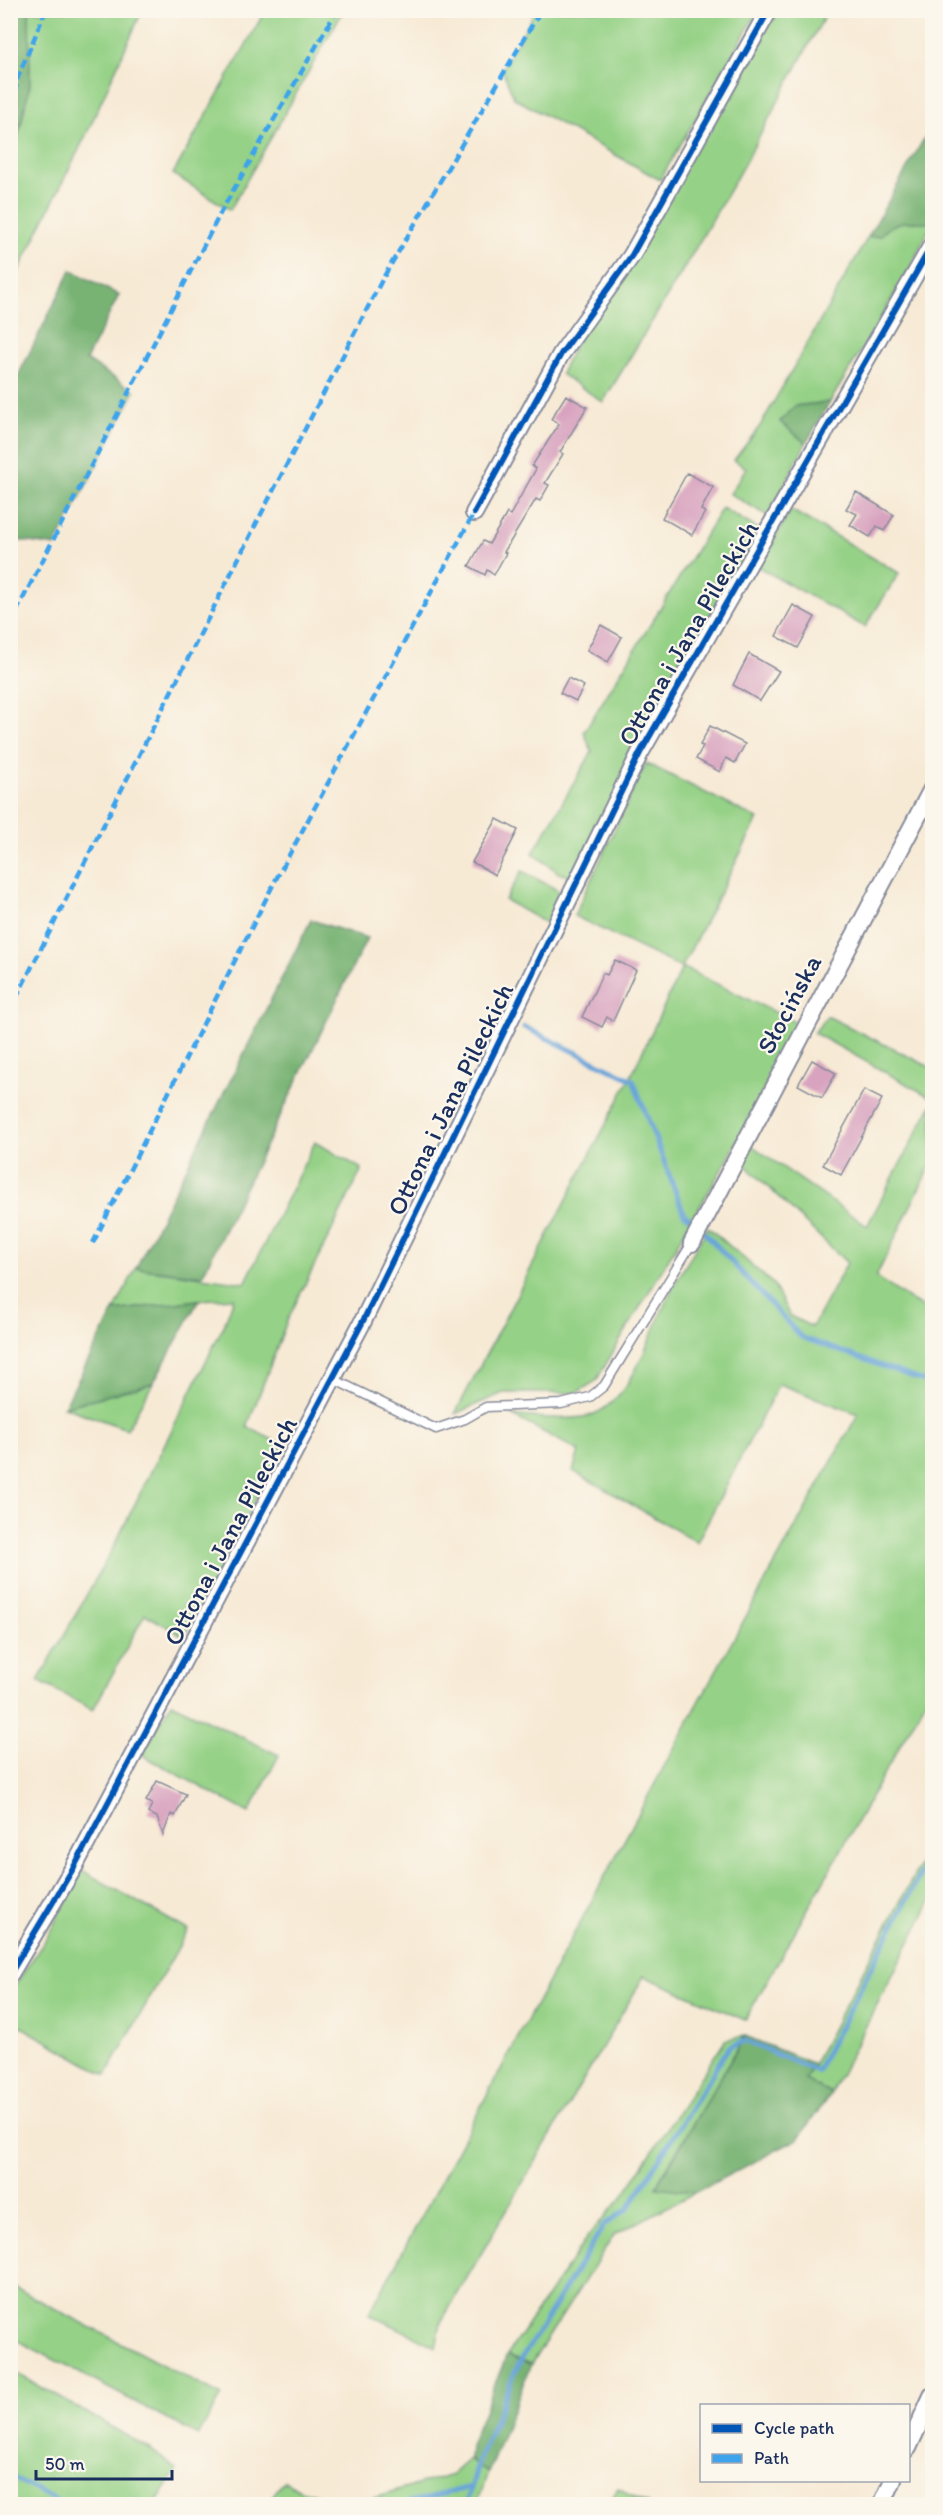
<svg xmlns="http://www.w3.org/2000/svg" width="943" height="2515" font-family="Itim,sans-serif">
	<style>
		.green { fill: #95d186; stroke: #588072; stroke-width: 1.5 }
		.forest { fill: #78b373; stroke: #4a7168; stroke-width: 1.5 }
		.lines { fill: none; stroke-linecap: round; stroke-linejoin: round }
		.stream { stroke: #69a4d9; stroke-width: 5 }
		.building { fill: #d8a3bf }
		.service-casing { stroke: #898c9a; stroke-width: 11 }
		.minor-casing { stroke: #898c9a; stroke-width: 20 }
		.service { stroke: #fff; stroke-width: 8 }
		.minor { stroke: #fff; stroke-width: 16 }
		.quiet { stroke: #3da3ed; stroke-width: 4.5; stroke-dasharray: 9 4.5; stroke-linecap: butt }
		.cycleway-casing { stroke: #fbf7ec; stroke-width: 10 }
		.cycleway { stroke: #0057b8; stroke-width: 6 }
		.labels { text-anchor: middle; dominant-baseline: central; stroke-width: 4.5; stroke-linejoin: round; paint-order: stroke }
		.street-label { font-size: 26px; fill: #1b2f5e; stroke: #fbf7ec }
	</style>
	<rect width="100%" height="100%" fill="#fbf7ec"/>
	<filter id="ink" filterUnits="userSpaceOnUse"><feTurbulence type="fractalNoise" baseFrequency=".0167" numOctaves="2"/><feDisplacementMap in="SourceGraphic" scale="12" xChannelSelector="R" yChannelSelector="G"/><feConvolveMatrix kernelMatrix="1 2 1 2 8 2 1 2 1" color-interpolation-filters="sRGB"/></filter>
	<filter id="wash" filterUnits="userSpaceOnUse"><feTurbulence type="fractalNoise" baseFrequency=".008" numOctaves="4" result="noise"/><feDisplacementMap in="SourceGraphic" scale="24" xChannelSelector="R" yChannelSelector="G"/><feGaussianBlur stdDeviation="1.35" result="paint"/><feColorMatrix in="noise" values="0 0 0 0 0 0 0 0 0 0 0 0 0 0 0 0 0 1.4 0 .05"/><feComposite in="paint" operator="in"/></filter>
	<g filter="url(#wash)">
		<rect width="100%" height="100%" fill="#f7ead5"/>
		<path class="green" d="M29,11h113l-55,122 -76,153v-119l19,-83z
			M265,11h78l-113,199 -57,-36z
			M535,11v-1l223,1 -98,169 -146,-82 -12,-29z
			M774,11h54c-25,42 -47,85 -70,128 -49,89 -102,176 -155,263l-42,-28 9,-21z
			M901,221l31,2 -26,53 -76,126 -35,4 -15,15 26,22 -38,73 -38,-22 16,-26 -12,-8 26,-34 108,-189 12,-1 9,-11z
			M722,508l38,22 -187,347 -14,-4 -26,-20 59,-101 -8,-20z
			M791,510l108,63 -34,54 -107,-60z
			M646,763l112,56 -76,148 117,57 -71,135 -132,222 -20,12h-73l-48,21 175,-336 52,-110 -108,-52z
			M522,871l43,23 -16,31 -44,-25z
			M827,1016l105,52v30l-118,-65z
			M932,1104v58l-56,115 37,25 19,10v377l-187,331 -101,-44 -203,346 -5,25 -67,-33 332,-616 157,-284 -79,-30 -82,158 -124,-71 6,-20 -68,-36c21,2 64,7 83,-1 40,-17 57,-82 75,-119 12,-23 26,-45 39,-68l65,57 17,32 22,11 35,-64 -102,-98 6,-20 116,81z
			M315,1142l47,27 -75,152 -40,106 37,18 -99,192 -40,-23 -52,96 -55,-29 74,-131 112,-225 10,-27 -35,2 -85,11 22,-43 109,15z
			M153,1383l-26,46 -63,-22z
			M171,1703l108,52 -30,58 -107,-58z
			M932,1842v57l-101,194 -26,-13z
			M83,1871l105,59 -82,145 -95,-54v-30l33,-49z
			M745,2036l-89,150 40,6 -82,43 -83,129 -24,-9 81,-119 35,-40 102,-156z
			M10,2285l212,111 -24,39 -187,-98z
			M11,2370l139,79 27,21 -22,34h-144z
			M469,2459l19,14 -11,31h-122l97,-30z
			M284,2481l17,9 48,14h-83z
			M618,2488l30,16h-39z"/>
		<path class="forest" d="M11,10l18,1 1,73 -19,83z
			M929,130h3v93c-23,-1 -35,-6 -52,13l-12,1z
			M71,270l48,25 -33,65 49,31 -80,155 -44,-7v-149z
			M830,402l-24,41 -26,-21 15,-16z
			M311,920l56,18 -165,338 -66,-8z
			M199,1300l-46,83 -89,24 50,-96z
			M745,2036l69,28 -9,16 26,13 -33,46 -102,53 -40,-5z
			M507,2355l24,9 -43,109 -19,-14 1,-14z"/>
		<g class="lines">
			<path class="stream" d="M524,1027l109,53 51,134 10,7 107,116 131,47
				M10,2476l54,28
				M403,2504l68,-17
				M467,2504l12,-45 39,-94 86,-140 24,-16 101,-162 16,-6 72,30 115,-219"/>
		</g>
		<g id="blocks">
			<path class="building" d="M566,395l21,12 -27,45 3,2 -18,29 4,2 -9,16 -4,-2 -32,53 2,1 -12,22 -7,-5 -2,5 -16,-9 14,-25 6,3 18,-31 3,2 26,-46 -4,-3 27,-42 -8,-5z
				M687,473l26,14 -12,23 4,2 -13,23 -30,-17z
				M856,492l38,23 -10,16 -7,-5 -7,11 -20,-12 7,-11 -11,-5z
				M793,605l22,12 -17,31 -22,-12z
				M601,625l21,12 -14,25 -21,-12z
				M749,654l30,17 -19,30 -27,-16z
				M568,678l16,8 -8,15 -16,-8z
				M710,726l35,18 -10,19 -9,-5 -6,14 -24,-13 7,-13 -3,-1z
				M497,819l21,11 -23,45 -23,-13z
				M615,960l21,10 -23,51 -6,-4 -5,10 -20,-10 21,-44 4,2z
				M812,1060l24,13 -14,25 -24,-13z
				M864,1090l18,9 -41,76 -18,-10z
				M157,1781l29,13 -11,22 -4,-2 -8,21 -6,-18 -9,-4 4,-9 -6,-3z"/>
		</g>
	</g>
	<g filter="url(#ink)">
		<use href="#blocks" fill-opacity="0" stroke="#898c9a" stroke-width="1.5"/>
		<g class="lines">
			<g class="service-casing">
				<path id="service" d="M333,1379l103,50 29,-10 21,-12 75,-3 29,-7 14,-11 88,-143"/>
			</g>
			<g class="minor-casing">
				<path id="minor" d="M474,513l87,-159 71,-99 137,-245
					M692,1243l240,-454
					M10,1974l64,-107 288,-544 278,-570 292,-508
					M908,2448l24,-52
					M882,2504l11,-24"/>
			</g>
			<use href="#service" class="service"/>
			<use href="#minor" class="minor"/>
			<path class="quiet" d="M10,120l8,-43 28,-67
				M10,624l212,-414 115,-200
				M10,1010l246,-486 127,-246 158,-268
				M93,1243l181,-360 200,-370"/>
			<g class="cycleway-casing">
				<path id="cycleway" d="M474,513l87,-159 71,-99 137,-245
					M10,1974l64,-107 288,-544 278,-570 292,-508"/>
			</g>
			<use href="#cycleway" class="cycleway"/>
		</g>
	</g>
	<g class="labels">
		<g class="street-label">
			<text transform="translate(688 633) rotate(-60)">Ottona i Jana Pileckich</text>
			<text transform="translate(789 1004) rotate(-62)">Słocińska</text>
			<text transform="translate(450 1099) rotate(-64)">Ottona i Jana Pileckich</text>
			<text transform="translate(230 1531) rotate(-62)">Ottona i Jana Pileckich</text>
		</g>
	</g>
	<rect width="943" height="2515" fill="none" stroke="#fbf7ec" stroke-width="36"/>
	<rect x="700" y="2404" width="210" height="78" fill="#fbf7ec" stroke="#a1a7b3" stroke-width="1.5"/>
	<rect x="712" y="2424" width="30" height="9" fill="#0057b8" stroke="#a1a7b3" stroke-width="1.5"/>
	<text x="754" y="2434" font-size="18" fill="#1b2f5e">Cycle path</text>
	<rect x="712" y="2454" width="30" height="9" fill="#3da3ed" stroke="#a1a7b3" stroke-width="1.5"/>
	<text x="754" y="2464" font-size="18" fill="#1b2f5e">Path</text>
	<path d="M36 2470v9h136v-9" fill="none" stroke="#1b2f5e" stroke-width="3"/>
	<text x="45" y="2470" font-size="18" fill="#1b2f5e" stroke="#fbf7ec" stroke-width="4.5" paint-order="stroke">50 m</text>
</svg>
